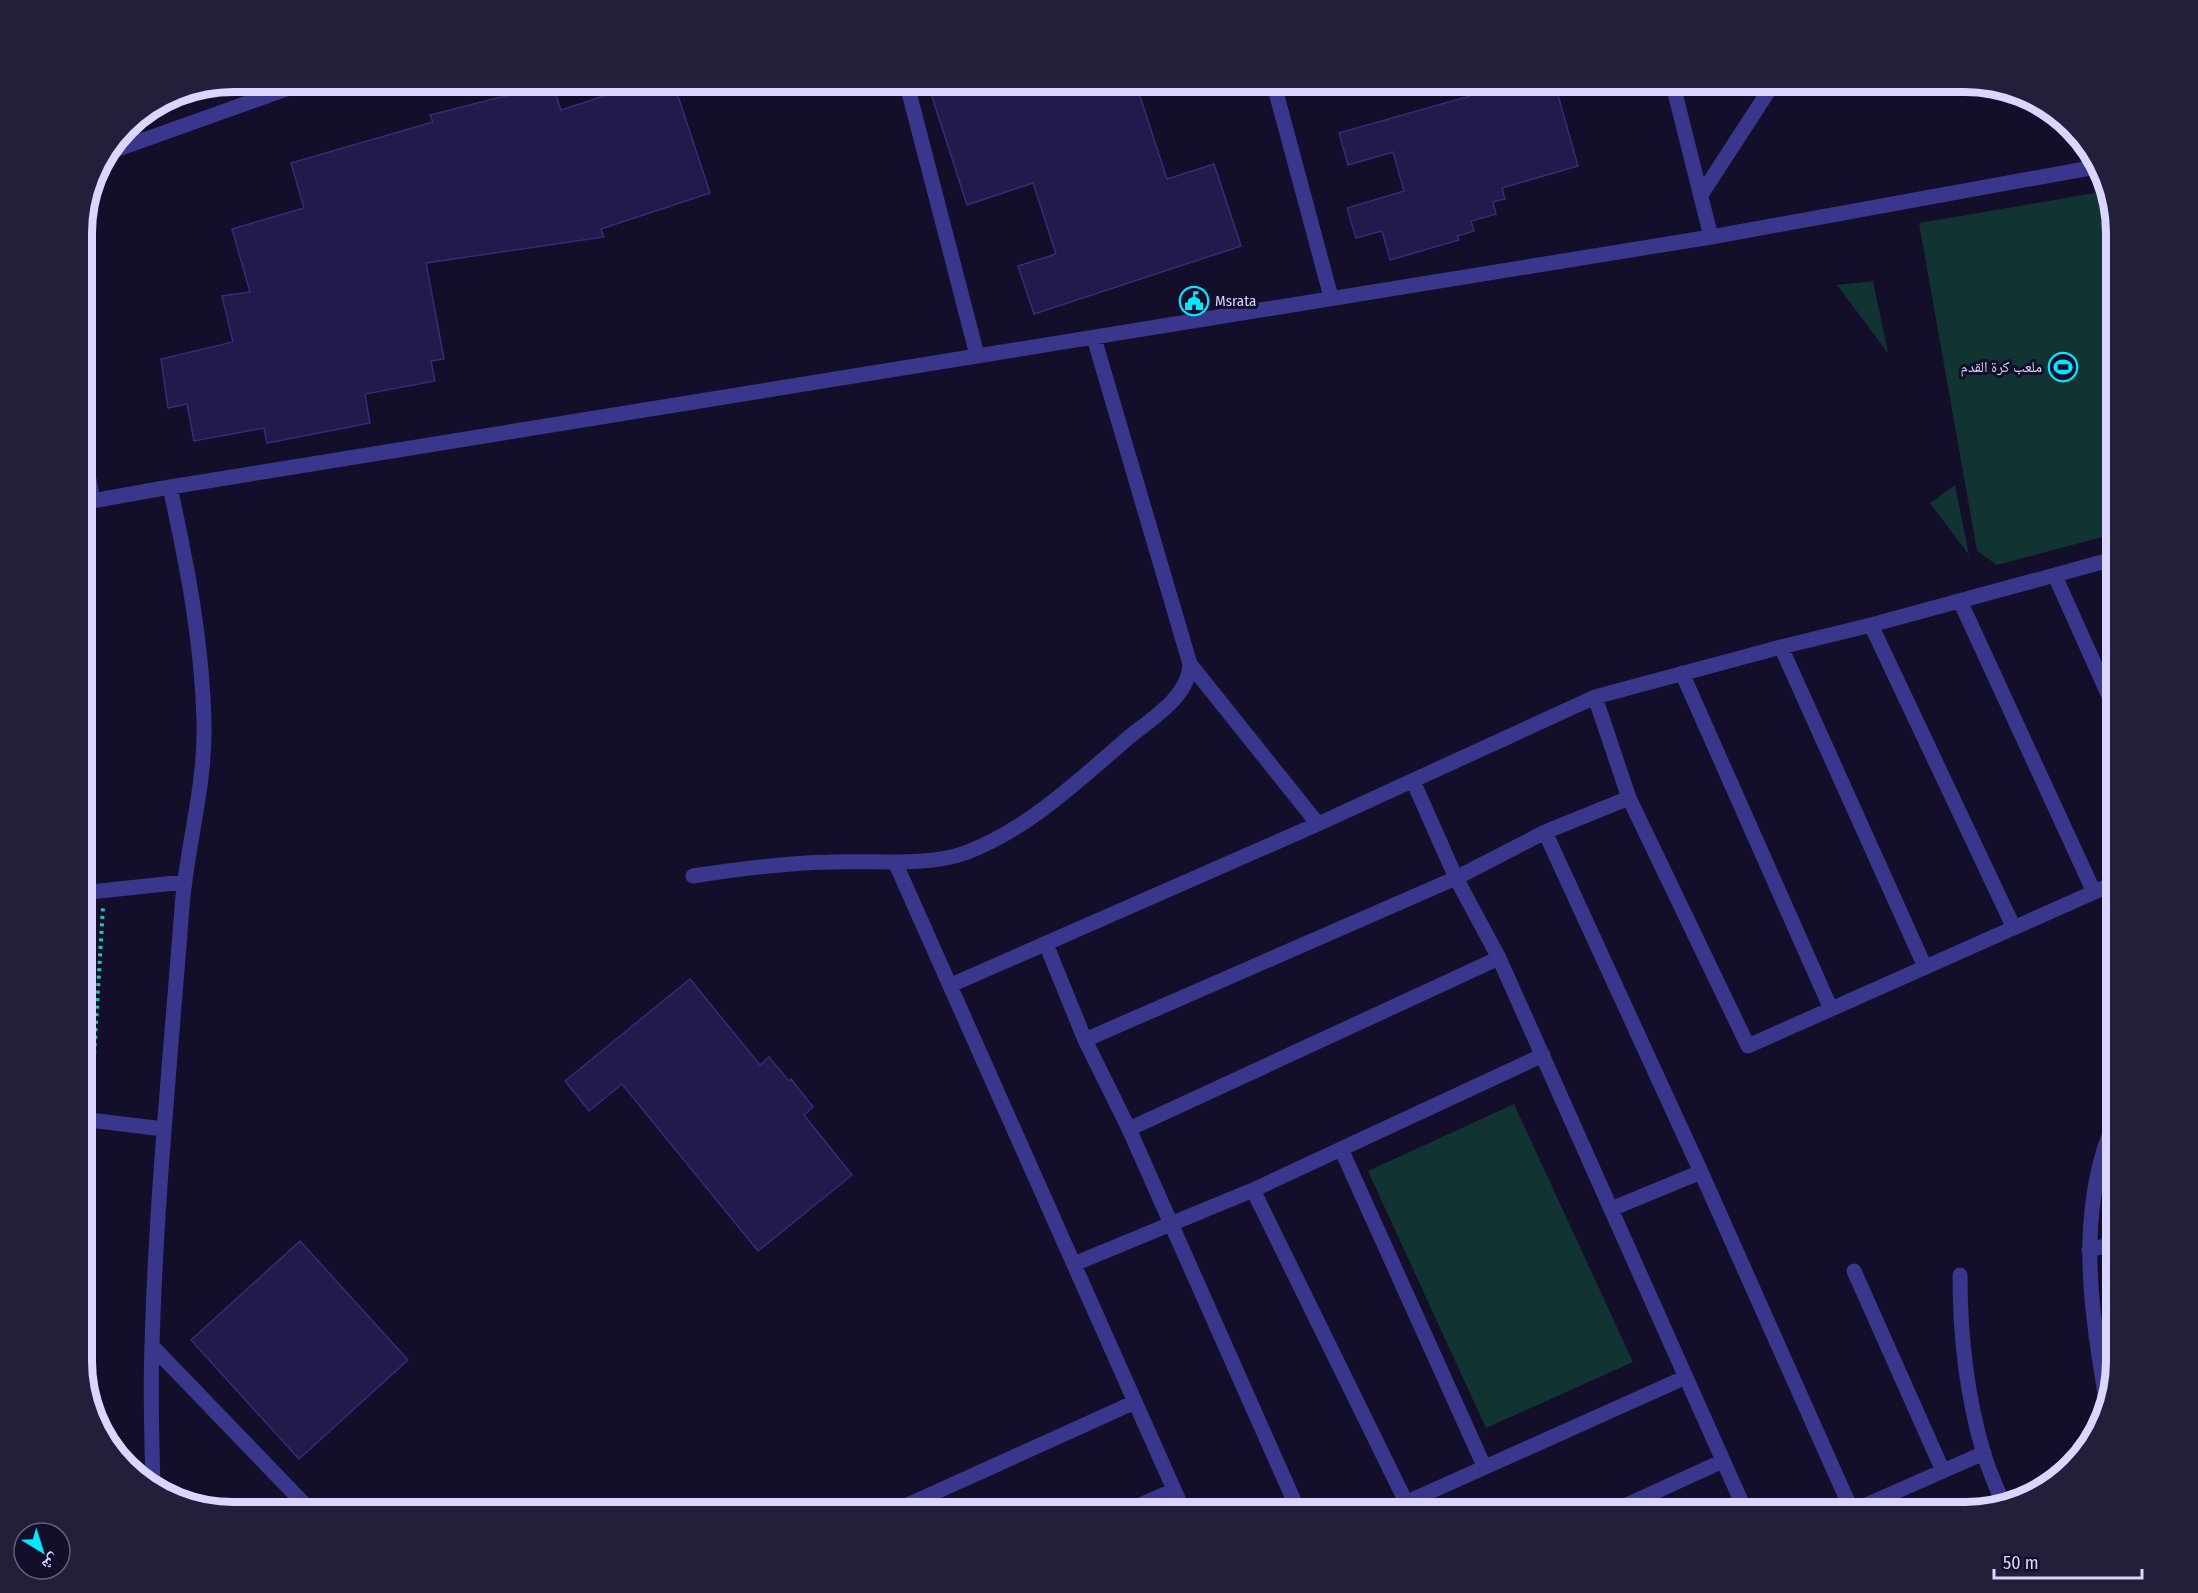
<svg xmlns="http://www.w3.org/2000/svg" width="2198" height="1593" font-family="'Fira Sans Condensed','Noto Naskh Arabic',sans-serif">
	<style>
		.green { fill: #113332 }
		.building { fill: #23194b; stroke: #392a79; stroke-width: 1.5 }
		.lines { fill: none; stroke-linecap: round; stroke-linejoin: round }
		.path { stroke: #27c2b7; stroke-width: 4; stroke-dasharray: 3 4.5; stroke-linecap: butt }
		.minor { stroke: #39368b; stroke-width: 15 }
		.labels { text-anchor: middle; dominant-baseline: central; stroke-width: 6; stroke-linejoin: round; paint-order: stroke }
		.poi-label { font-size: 15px; fill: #dbd6ff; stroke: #130e29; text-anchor: start }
		.rim { fill: none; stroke: #dbd6ff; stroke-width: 8 }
	</style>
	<rect width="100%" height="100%" fill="#130e29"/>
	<path class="green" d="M2107,191l10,41v301l-120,32 -20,-14 -58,-328z
		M1873,281l15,72 -51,-68z
		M1955,485l14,70 -39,-52z
		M1514,1104l119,258 -147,66 -118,-257z"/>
	<path class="building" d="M650,81h23l37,112 -109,36 3,8 -178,26 18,96 -13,2 4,20 -70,13 5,29 -103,20 -3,-15 -70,13 -7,-37 -19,4 -7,-49 72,-17 -11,-46 28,-4 -18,-63 72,-21 -13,-45 142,-41 -3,-7 122,-31 9,26z
		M927,81h208l32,98 47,-15 27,82 -207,68 -16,-48 38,-12 -23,-71 -66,22z
		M1523,81h31l24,85 -76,22 3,11 -12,3 3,12 -25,7 3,10 -17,5 2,4 -69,20 -8,-29 -26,7 -9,-30 57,-17 -11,-39 -45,13 -9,-32z
		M690,979l70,86 9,-8 20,24 2,-2 22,28 -9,8 48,60 -94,76 -136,-167 -33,27 -24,-30z
		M300,1241l108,119 -109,99 -108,-119z"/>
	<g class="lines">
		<path class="path" d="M91,1106l12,-199"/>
		<path class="minor" d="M906,81l71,274
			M1273,81l58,216
			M1672,81l39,156
			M1773,84l18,-3
			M107,153l202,-72
			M1701,195l74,-114
			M81,438l12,63
			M81,503l89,-16 1541,-250 390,-71
			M2055,576l62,138
			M1960,601l134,291
			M1871,625l143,303
			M1781,647l144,320
			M1190,664l128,160
			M1682,673l149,336
			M1595,697l34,101 119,248 369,-164
			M1413,781l43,97 43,80 247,554
			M1545,832l156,340 151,339
			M895,862l289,650
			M693,876c45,-7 90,-13 136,-14 41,-2 97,5 136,-9 62,-23 113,-72 163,-115 23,-19 61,-41 62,-74l-96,-326
			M81,893l103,-11
			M1046,944l39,96 44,89 170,383
			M951,985l367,-161 277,-127 186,-50 90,-22 246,-67
			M1085,1040l371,-162 89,-46 84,-34
			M81,1119l83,10
			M1129,1129l370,-171
			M1342,1151l142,315
			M1253,1190l153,312
			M1611,1209l90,-37
			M2089,1250l28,-7
			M1074,1264l179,-74 290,-135
			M1854,1271l89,200
			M1960,1275c0,60 6,118 23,176 5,18 13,35 20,52
			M2096,1337l21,-6
			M152,1346l160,166
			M2108,1411c-15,-85 -30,-177 -4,-261 4,-12 9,-24 13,-35
			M153,1488c-1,-47 -3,-95 -1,-142 4,-147 19,-293 30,-439 5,-62 24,-123 22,-186 -2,-80 -17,-156 -34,-234
			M892,1512l243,-110
			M1124,1512l50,-22
			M1385,1512l301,-135
			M1611,1512l112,-51
			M1850,1512l134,-59"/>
	</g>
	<defs>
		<g id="civic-ring" transform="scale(1.5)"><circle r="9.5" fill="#130e29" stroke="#02e8ff" stroke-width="1.5"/><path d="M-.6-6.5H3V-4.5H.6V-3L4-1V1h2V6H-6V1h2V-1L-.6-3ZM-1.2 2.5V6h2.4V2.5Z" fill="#02e8ff"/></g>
		<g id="stadium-ring" transform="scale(1.5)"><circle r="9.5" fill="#130e29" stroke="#02e8ff" stroke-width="1.5"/><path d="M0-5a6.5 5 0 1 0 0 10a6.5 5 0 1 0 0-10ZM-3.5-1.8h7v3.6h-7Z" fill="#02e8ff"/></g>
	</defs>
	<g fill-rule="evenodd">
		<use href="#civic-ring" x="1194" y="301"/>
		<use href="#stadium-ring" x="2063" y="367"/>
	</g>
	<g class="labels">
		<g class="poi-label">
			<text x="1215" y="301">Msrata</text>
			<text x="2042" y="367" text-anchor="end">ملعب كرة القدم</text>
		</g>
	</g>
	<path d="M0 0H2198V1593H0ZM233 92H1965A141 141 0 0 1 2106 233V1361A141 141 0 0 1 1965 1502H233A141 141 0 0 1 92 1361V233A141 141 0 0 1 233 92Z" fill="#231e3a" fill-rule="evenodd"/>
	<path class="rim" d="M233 92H1965A141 141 0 0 1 2106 233V1361A141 141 0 0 1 1965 1502H233A141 141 0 0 1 92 1361V233A141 141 0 0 1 233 92Z"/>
	<g transform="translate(42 1551) rotate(142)"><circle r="28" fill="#130e29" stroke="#635e7f" stroke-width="1.5"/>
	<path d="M0-4.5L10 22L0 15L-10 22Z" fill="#02e8ff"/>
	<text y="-9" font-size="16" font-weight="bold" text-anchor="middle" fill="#dbd6ff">ش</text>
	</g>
	<path d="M1994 1569v9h148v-9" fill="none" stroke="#dbd6ff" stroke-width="3"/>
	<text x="2003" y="1569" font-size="18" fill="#dbd6ff" stroke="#130e29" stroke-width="4.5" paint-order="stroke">50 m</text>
</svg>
